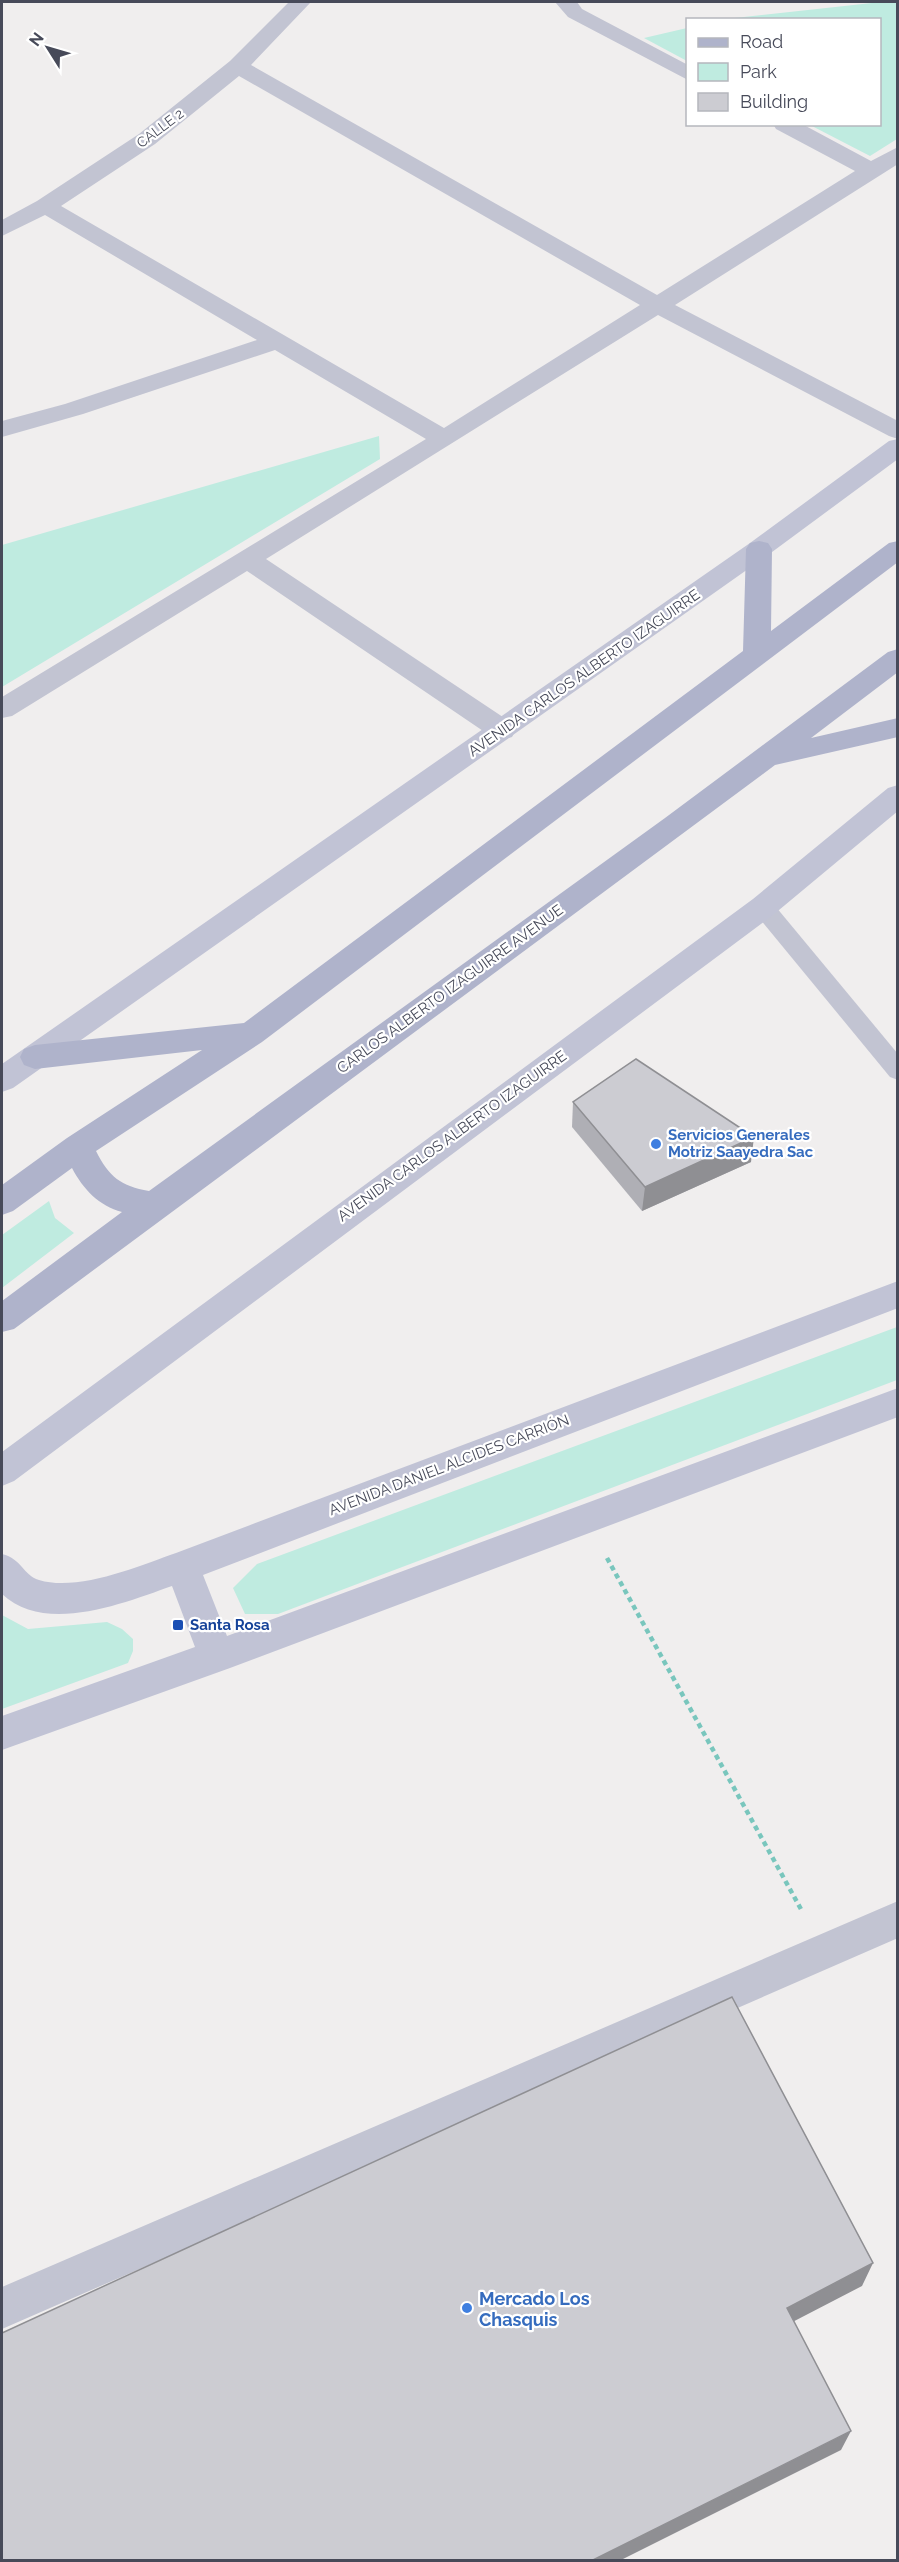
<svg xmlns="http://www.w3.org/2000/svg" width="899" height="2562" font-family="Raleway,sans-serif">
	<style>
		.green { fill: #bfebe0 }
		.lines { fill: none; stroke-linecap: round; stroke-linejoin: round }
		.path { stroke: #79c6bd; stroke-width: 4.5; stroke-dasharray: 5 4; stroke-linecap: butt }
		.lane { fill: #c2c4d2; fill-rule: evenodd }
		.street { fill: #c2c4d2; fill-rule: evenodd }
		.secondary { fill: #c1c3d5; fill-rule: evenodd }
		.primary { fill: #afb3cb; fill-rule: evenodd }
		.wall { fill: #afafb5 }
		.shaded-wall { fill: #8f8f93 }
		.building { fill: #ccccd2; stroke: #8f8f93; stroke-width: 1.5 }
		.shop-dot { fill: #3f7fe0; stroke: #fff; stroke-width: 2 }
		.transit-dot { fill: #1a4fb4; stroke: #fff; stroke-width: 2 }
		.labels { text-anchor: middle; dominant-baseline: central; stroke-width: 4.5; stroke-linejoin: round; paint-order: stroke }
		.far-street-label { font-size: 14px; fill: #474a59; stroke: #fff }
		.street-label { font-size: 15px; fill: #474a59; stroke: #fff }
		.shop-label { font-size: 15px; font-weight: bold; fill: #366cbe; stroke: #fff; text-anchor: start }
		.transit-label { font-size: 15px; font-weight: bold; fill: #164399; stroke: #fff; text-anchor: start }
		.near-shop-label { font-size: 18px; font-weight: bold; fill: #366cbe; stroke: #fff; text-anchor: start }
	</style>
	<rect width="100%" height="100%" fill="#f0eeee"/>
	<path class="green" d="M881,2h16v137l-27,17 -60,-31 70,-1v-104l-154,-1z
		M687,28v33l-43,-23z
		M379,436l1,23 -378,228v-142z
		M49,1201l6,17 19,15 -72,55v-53z
		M897,1327v53l-619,234h-33l-12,-26 24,-24z
		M2,1615l26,14 79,-7 15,7 11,10v12l-5,12 -126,46z"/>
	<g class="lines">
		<path class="path" d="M607,1558l195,353"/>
		<path class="lane" d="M763,899l8,2 127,153v26l-8,-3 -135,-164 -3,-6 3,-6z"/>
		<path class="street" d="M289,2h22l-60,63 406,230 198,-124 -79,-42 -3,-5h29l69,37 27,-14v17l-223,141 223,116v18l-9,-3 -231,-121 -392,244 246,164 4,7 -4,7 -10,3 -10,-3 -245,-166 -235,145 -10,2v-21l424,-258 -151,-89 -192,64 -81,23v-16l63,-17 192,-64 -212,-125 -43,21v-16l35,-19 102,-67 91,-73zM239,76l401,229 -196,123 -383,-222 94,-62z
			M555,2h22l5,7 106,56v15l-120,-63z
			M898,1901v37l-896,391v-42z"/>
		<path class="secondary" d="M898,439v20l-130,96 -755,533 -11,4v-28l748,-521 139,-102z
			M898,785v26l-125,104 -759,566 -12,5v-34l751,-553 135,-111z
			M898,1281v27l-695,267 24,61 671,-248v29l-668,251 -228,82v-34l193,-69 -23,-61c-48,17 -127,49 -170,8v-40c20,5 21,21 37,26 39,12 100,-14 137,-27z"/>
		<path class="primary" d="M759,541l9,2 4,6 -1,82 118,-88 9,-2v21l-636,480 -166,109c13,26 25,35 53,40l516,-373 223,-166 10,-3v23l-87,66 87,-20v19l-123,28 -761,564 -12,3v-31l120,-89c-23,-6 -39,-23 -50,-44l-59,43 -11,4v-30l65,-47 135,-88 -167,19 -11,-4 -4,-8 4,-8 11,-4 209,-22 499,-372 3,-102 4,-6z"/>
	</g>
	<path class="wall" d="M573,1102l178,60 -109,49 -70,-84z"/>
	<path class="shaded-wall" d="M754,1137l-3,25 -109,49 3,-24z
		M873,2263l-11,23 -83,43 8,-21z
		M851,2431l-10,19 -220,110h-28z"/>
	<path class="building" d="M636,1059l118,78 -109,50 -72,-85z
		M732,1997l141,266 -86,45 64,123 -258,129h-591v-227z"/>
	<g class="shop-dot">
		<circle cx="656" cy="1144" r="6"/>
		<circle cx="467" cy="2308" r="6"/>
	</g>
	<rect class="transit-dot" x="172" y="1619" width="12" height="12" rx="3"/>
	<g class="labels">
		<g class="far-street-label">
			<text transform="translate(160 128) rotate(-37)">CALLE 2</text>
		</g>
		<g class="street-label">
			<text transform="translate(584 673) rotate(-35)">AVENIDA CARLOS ALBERTO IZAGUIRRE</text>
			<text transform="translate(450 989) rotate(-36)">CARLOS ALBERTO IZAGUIRRE AVENUE</text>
			<text transform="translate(452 1136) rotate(-36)">AVENIDA CARLOS ALBERTO IZAGUIRRE</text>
			<text transform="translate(449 1465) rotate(-21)">AVENIDA DANIEL ALCIDES CARRIÓN</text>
		</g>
		<g class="shop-label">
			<text x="668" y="1135">Servicios Generales<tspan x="668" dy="17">Motriz Saayedra Sac</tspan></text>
		</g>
		<g class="transit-label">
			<text x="190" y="1625">Santa Rosa</text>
		</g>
		<g class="near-shop-label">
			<text x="479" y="2298">Mercado Los<tspan x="479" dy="21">Chasquis</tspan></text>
		</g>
	</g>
	<rect width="899" height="2562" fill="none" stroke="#474a59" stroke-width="6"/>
	<rect x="686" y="18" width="195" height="108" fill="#ffffff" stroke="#b5b7bd" stroke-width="1.5"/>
	<rect x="698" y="38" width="30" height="9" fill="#afb3cb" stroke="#b5b7bd" stroke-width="1.5"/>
	<text x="740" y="48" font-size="18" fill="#474a59">Road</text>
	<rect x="698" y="63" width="30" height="18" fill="#bfebe0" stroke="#b5b7bd" stroke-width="1.5"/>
	<text x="740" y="78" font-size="18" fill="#474a59">Park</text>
	<rect x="698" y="93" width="30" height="18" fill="#ccccd2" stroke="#b5b7bd" stroke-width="1.5"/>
	<text x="740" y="108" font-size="18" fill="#474a59">Building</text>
	<g transform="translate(48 48) rotate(307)" stroke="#ffffff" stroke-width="4.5" paint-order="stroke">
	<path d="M0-4.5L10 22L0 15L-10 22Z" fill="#474a59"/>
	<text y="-9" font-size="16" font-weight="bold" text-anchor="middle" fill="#474a59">N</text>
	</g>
</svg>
